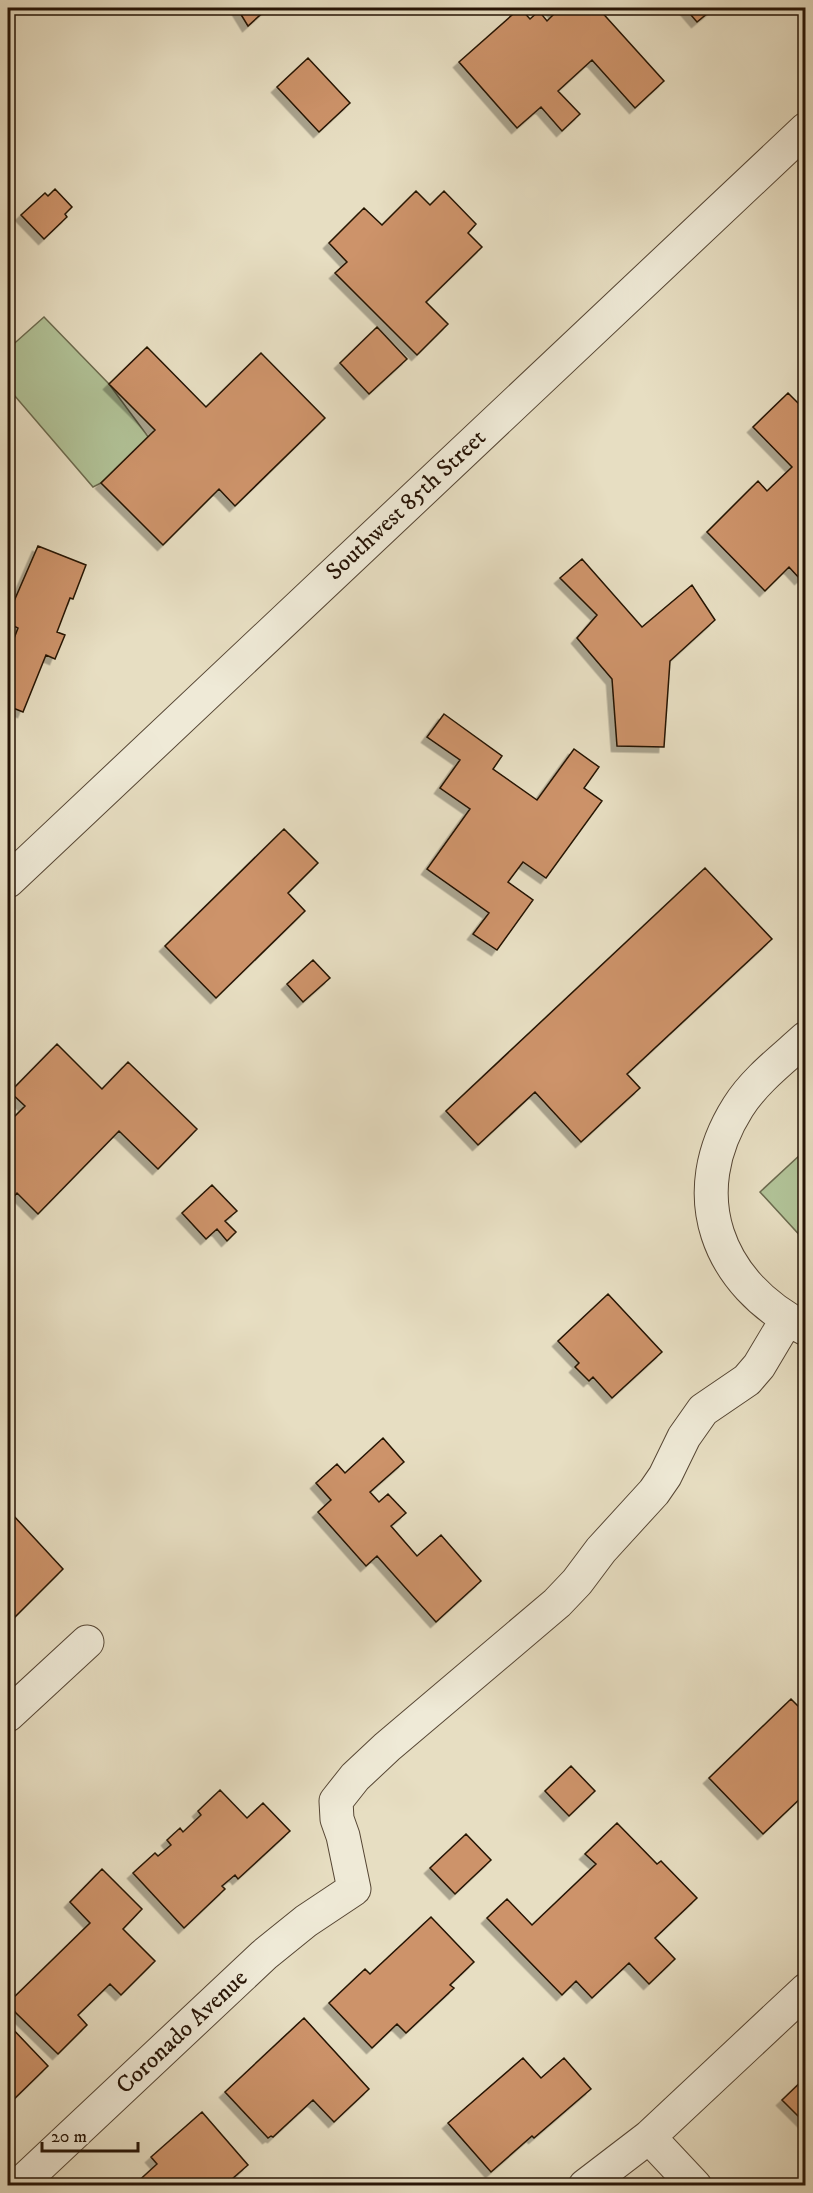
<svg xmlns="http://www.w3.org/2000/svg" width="813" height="2193" font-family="'IM FELL DW Pica',serif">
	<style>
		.green { fill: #b1c297; stroke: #6b6a4e; stroke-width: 1.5 }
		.building { fill: #cd936b; stroke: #251305; stroke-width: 1.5; filter: url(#shadow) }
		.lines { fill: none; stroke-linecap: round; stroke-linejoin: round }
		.minor-casing { stroke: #564634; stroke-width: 35 }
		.minor { stroke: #efead7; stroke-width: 33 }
		.labels { text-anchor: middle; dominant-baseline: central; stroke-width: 6; stroke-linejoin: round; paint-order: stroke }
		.street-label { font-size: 24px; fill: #251305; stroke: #efead7 }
	</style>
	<defs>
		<filter id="shadow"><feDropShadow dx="-5.5" dy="5.5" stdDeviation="0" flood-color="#0004"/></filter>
	</defs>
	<rect width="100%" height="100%" fill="#e7dec2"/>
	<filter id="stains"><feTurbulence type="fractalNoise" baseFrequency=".00333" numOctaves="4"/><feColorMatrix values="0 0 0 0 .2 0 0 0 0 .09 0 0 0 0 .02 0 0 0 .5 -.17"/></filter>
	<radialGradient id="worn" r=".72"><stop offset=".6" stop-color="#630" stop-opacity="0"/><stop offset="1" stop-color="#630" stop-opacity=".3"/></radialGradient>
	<path class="green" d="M44,317l65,67 40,54 -48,45 -8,4 -85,-99v-39z
		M801,1154l4,4v83l-45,-49z"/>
	<path class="building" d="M237,8h31l-20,18z
		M520,8l10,11 9,-8 8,10 8,-8 -5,-5h48l66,73 -29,27 -43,-48 -34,31 22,23 -18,17 -21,-24 -24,21 -58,-66z
		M685,8h29l-17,14z
		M308,58l42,45 -31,29 -42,-45z
		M55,189l17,18 -7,7 2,3 -23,22 -23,-24 24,-22 3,3z
		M416,191l14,14 14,-14 32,33 -8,9 14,14 -56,55 22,22 -31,31 -82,-82 12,-11 -18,-19 35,-35 18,17z
		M377,327l30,32 -38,35 -29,-31z
		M147,347l59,60 55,-54 64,65 -90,88 -16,-17 -56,56 -62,-62 54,-53 -46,-46z
		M788,393l18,18v163l-6,5 -11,-12 -24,24 -58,-59 51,-51 9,10 25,-24 -39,-40z
		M38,546l48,19 -13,34 -3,-1 -13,34 8,3 -10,24 -9,-4 -23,57 -15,-6 1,-42 -1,-1v-9l10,-26 -10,-5v-8z
		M582,559l60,68 50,-42 23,35 -45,41 -6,86 -47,-1 -5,-67 -35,-41 20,-23 -37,-37z
		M444,714l58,42 -9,13 44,31 37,-51 25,18 -15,21 18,13 -56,77 -23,-16 -15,20 25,18 -36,50 -24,-16 16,-21 -62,-44 43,-60 -30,-21 20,-28 -33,-23z
		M284,829l34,34 -30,30 17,18 -89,87 -51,-52z
		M705,868l67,71 -145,135 13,14 -59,54 -46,-50 -57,53 -32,-34z
		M313,960l17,18 -27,24 -16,-18z
		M57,1044l45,45 26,-27 69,67 -39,40 -39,-38 -81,83 -21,-21 -9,10v-80l17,-17 -15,-14z
		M212,1185l25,26 -12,10 11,11 -9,9 -10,-12 -11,10 -24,-26z
		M608,1294l54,58 -50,46 -19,-21 -4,4 -14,-14 4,-4 -21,-22z
		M383,1438l21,24 -34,30 9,10 9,-8 18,19 -15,13 26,30 24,-21 40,46 -45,41 -59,-66 -11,10 -48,-54 13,-12 -15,-17 21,-19 8,9z
		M12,1514l51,55 -54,54 -1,-105z
		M791,1699l15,15v79l-43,41 -54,-56z
		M571,1766l24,25 -26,25 -24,-25z
		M220,1790l27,28 16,-15 27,28 -52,48 -3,-4 -13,11 3,3 -41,39 -51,-55 22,-20 3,3 13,-11 -4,-5 13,-12 3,4 18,-17 -3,-4z
		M617,1823l40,41 4,-3 36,37 -42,40 20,21 -26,25 -20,-21 -37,35 -16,-17 -14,14 -75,-77 20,-19 25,26 64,-61 -11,-10z
		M466,1834l25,26 -36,34 -25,-26z
		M102,1869l40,40 -19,20 32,32 -34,34 -11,-11 -32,31 9,10 -29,29 -42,-41 -8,-10 82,-80 -20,-21z
		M431,1917l43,45 -24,23 4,3 -48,45 -9,-9 -25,24 -43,-45 36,-34 5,5z
		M304,2018l65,71 -35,33 -21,-22 -40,37 -2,-1 -3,2 -43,-46z
		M8,2024l40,42 -40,39z
		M523,2058l18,20 23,-20 27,31 -57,49 -2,-2 -41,36 -43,-49z
		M806,2077v47l-24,-24z
		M202,2112l46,53 -17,15 4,6h-102l24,-22 -6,-7z"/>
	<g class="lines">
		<g class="minor-casing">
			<path id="minor" d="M8,881l798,-752
				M806,1038c-23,21 -51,42 -68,69 -55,87 -22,177 68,222
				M8,1715l79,-73
				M649,2137l46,49
				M18,2186l246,-231 42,-34 48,-32 -11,-53 -6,-17 -1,-18 19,-24 32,-30 170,-144 20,-21 24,-32 53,-58 11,-16 19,-39 19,-27 44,-30 12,-14 28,-47
				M585,2186l64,-49 157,-147"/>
		</g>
		<use href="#minor" class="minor"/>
	</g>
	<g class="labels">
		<g class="street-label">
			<text transform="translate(406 505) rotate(-43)">Southwest 85th Street</text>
			<text transform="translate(182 2032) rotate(-43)">Coronado Avenue</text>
		</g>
	</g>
	<rect width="813" height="2193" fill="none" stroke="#e7dec2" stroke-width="30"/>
	<rect x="9" y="9" width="795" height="2175" fill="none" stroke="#251305" stroke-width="3"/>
	<rect x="15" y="15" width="783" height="2163" fill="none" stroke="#251305" stroke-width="1.5"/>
	<path d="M42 2142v9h96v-9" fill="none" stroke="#251305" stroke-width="3"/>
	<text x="51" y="2142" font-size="18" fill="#251305" stroke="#efead7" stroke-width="4.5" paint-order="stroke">20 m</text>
	<rect width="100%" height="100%" filter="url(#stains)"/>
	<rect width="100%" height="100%" fill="url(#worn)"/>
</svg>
